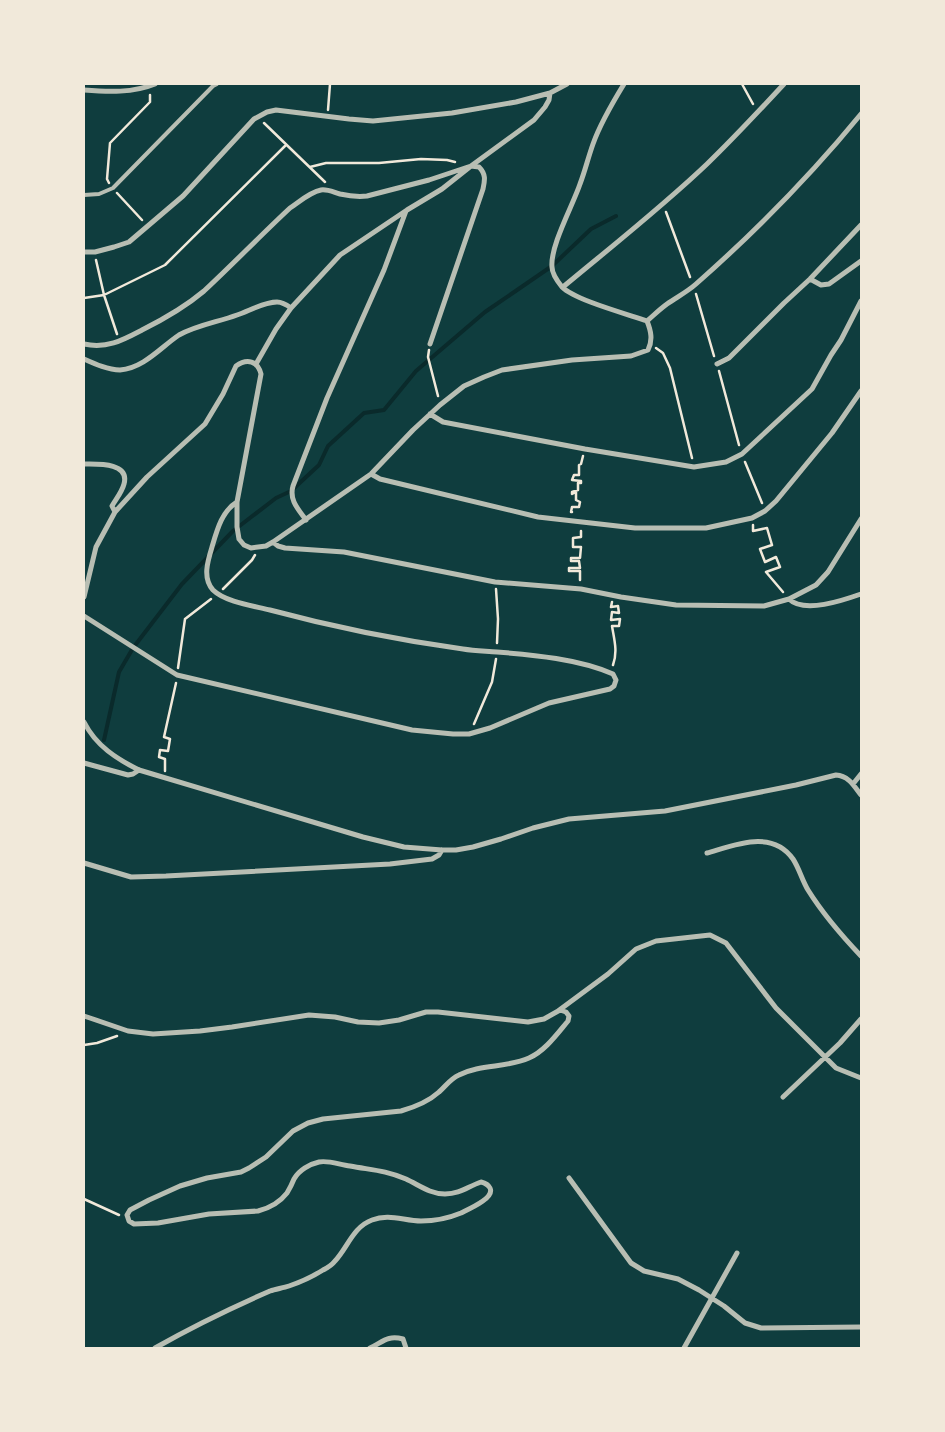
<svg xmlns="http://www.w3.org/2000/svg" width="945" height="1432" font-family="Overpass,sans-serif">
	<style>
		.lines { fill: none; stroke-linecap: round; stroke-linejoin: round }
		.stream { stroke: #0a2a2b; stroke-width: 4 }
		.path { stroke: #f1e9da; stroke-width: 2.5 }
		.pedestrian { stroke: #b8beb3; stroke-width: 4 }
		.minor { stroke: #b8beb3; stroke-width: 5 }
	</style>
	<rect width="100%" height="100%" fill="#0f3d3e"/>
	<g class="lines">
		<path class="stream" d="M104,740l15,-68 14,-24 49,-64 51,-53 43,-33 15,-7 28,-26 9,-19 36,-33 20,-3 32,-39 69,-59 67,-46 39,-37 25,-13"/>
		<path class="path" d="M742,84l11,20
			M328,110l2,-26
			M264,123l61,59
			M310,167l16,-4h53l42,-4 26,1 8,2
			M109,183l-2,-4 3,-36 40,-41v-7
			M117,193l25,27
			M666,212l24,65
			M96,260l8,35 13,39
			M696,294l18,62
			M84,298l20,-3 61,-30 121,-120
			M656,348l7,5 7,15 22,90
			M429,350l-1,7 10,39
			M719,371l20,74
			M745,462l17,41
			M572,512h-1l1,-5h7l1,-5 -4,-2v-8l-4,2v-2l6,-2v-7h3v-2l-9,-1 2,-5h5v-10l2,-1 2,-8
			M753,525v6l14,-3 5,17 -12,4 5,13 11,-5 4,10 -14,5 17,20
			M580,580v-9h-11v-3h11l-1,-7h-8v-3h9l1,-11h-8v-9l8,-1v-6
			M223,589l29,-29 3,-5
			M496,589l2,30 -1,24
			M612,602l-1,5 7,-1 1,7 -7,-1 -1,8 9,-1 -1,7h-7c2,13 6,25 1,39
			M178,668l7,-49 26,-20
			M474,724l18,-42 4,-23
			M165,771v-12l-6,-2 1,-7 8,1 2,-12 -6,-2 12,-54
			M84,1045l13,-2 20,-7
			M84,1199l35,16"/>
		<path class="pedestrian" d="M84,195l15,-1 14,-6 100,-102 4,-2"/>
		<path class="minor" d="M84,90c24,2 49,3 71,-6
			M84,252h11l19,-5 15,-5 54,-46 71,-77 13,-7 9,-2 73,9 24,2 79,-8 64,-11 34,-9 17,-9
			M810,279l11,6 8,-1 32,-23
			M563,287c48,-40 99,-80 144,-123 27,-26 52,-53 77,-80
			M647,321c7,-6 13,-12 20,-17 10,-7 20,-12 29,-20 59,-52 115,-109 165,-170
			M84,344c23,5 39,-4 58,-14 22,-11 43,-23 62,-39 29,-27 57,-56 86,-83 9,-6 20,-16 31,-18 6,-1 12,2 19,4 9,2 18,3 27,2l62,-16 42,-14 8,1c7,7 6,13 4,22l-53,155
			M84,359c11,5 24,11 36,11 24,-2 41,-23 59,-35 18,-10 39,-13 58,-20 12,-4 27,-13 40,-13 6,0 10,3 14,6
			M256,364l20,-35 15,-21 49,-53 67,-45 35,-21 29,-23 63,-46 11,-13 4,-7 1,-7
			M717,364l12,-6 55,-55 26,-24 51,-54
			M430,414l13,8 142,27 109,18 32,-5 16,-8 70,-65 19,-34 10,-15 20,-39
			M84,464c13,0 46,-2 40,20 -2,8 -8,15 -12,22l3,6
			M371,474l9,5 158,38 97,11h71l46,-10 13,-7 11,-10 56,-68 29,-42
			M306,520c-8,-11 -17,-20 -13,-34l34,-88 57,-128 22,-59
			M273,542l5,4 7,2 59,4 151,30 86,7 40,8 55,8 88,1 25,-7 27,-14 12,-13 33,-53
			M84,597l12,-50 19,-35 32,-35 58,-53 18,-30 13,-28c11,-8 22,-5 25,8l-24,128v25l2,12 5,6 7,3 15,-2 7,-4 98,-68 42,-44 27,-25 24,-19 20,-9 18,-7 70,-10 59,-4 17,-6c5,-10 3,-19 -1,-29 -20,-7 -72,-21 -85,-34 -4,-5 -10,-13 -10,-20 -2,-21 21,-62 28,-83 5,-13 8,-26 13,-40 7,-20 20,-42 31,-60
			M789,599c15,15 55,1 72,-5
			M84,616l93,59 235,55 41,4h16l21,-6 59,-25 61,-14 4,-3 2,-6 -3,-6c-34,-15 -79,-19 -116,-22 -11,-1 -22,-1 -34,-3 -65,-9 -130,-22 -193,-39 -16,-4 -45,-8 -57,-20 -11,-12 -5,-30 -1,-43 5,-17 10,-36 25,-45
			M84,722c12,24 33,37 55,48l224,67 41,10 38,3h14l17,-3 28,-8 32,-11 36,-9 96,-8 131,-26 40,-10c13,1 18,11 25,20
			M84,763l44,12 5,-1 6,-4
			M853,784l8,-10
			M707,853c28,-8 65,-24 86,6 6,9 9,21 15,31 15,24 34,46 53,66
			M84,863l47,14 35,-1 224,-12 42,-5 7,-4 3,-5
			M558,1011l50,-37 28,-25 20,-8 54,-6 16,8 50,65 60,60 25,10
			M84,1016l44,15 25,3 47,-3 32,-4 77,-12 26,2 23,5 21,1 20,-3 27,-8h12l90,10 16,-3 16,-9 6,2 3,4 -1,5c-11,13 -23,30 -39,37 -22,10 -49,6 -70,17 -9,4 -13,11 -20,17 -11,10 -24,15 -38,19l-78,8 -15,4 -15,8 -27,26 -17,11 -8,4 -34,6 -27,8 -31,14 -19,10 -3,5 2,6 5,3 24,-1 51,-9 49,-3c12,-3 22,-9 29,-18 3,-5 5,-9 7,-14 5,-9 16,-15 25,-17 10,-2 21,3 31,4 21,4 35,4 56,13 13,6 24,15 39,15 15,0 22,-7 36,-12 4,1 7,2 9,6 5,10 -21,21 -29,25 -12,5 -27,8 -40,8 -17,0 -32,-8 -49,-1 -19,7 -24,27 -37,41 -3,4 -8,7 -12,9 -11,7 -22,12 -34,16 -6,2 -13,3 -19,5 -39,17 -78,36 -115,57
			M783,1097l57,-54 21,-24
			M569,1178l62,85 13,8 34,8 21,11 25,16 21,17 16,5 100,-1
			M370,1348c13,-6 17,-13 33,-9l3,9
			M684,1348l53,-95"/>
	</g>
	<rect width="945" height="1432" fill="none" stroke="#f1e9da" stroke-width="170"/>
</svg>
